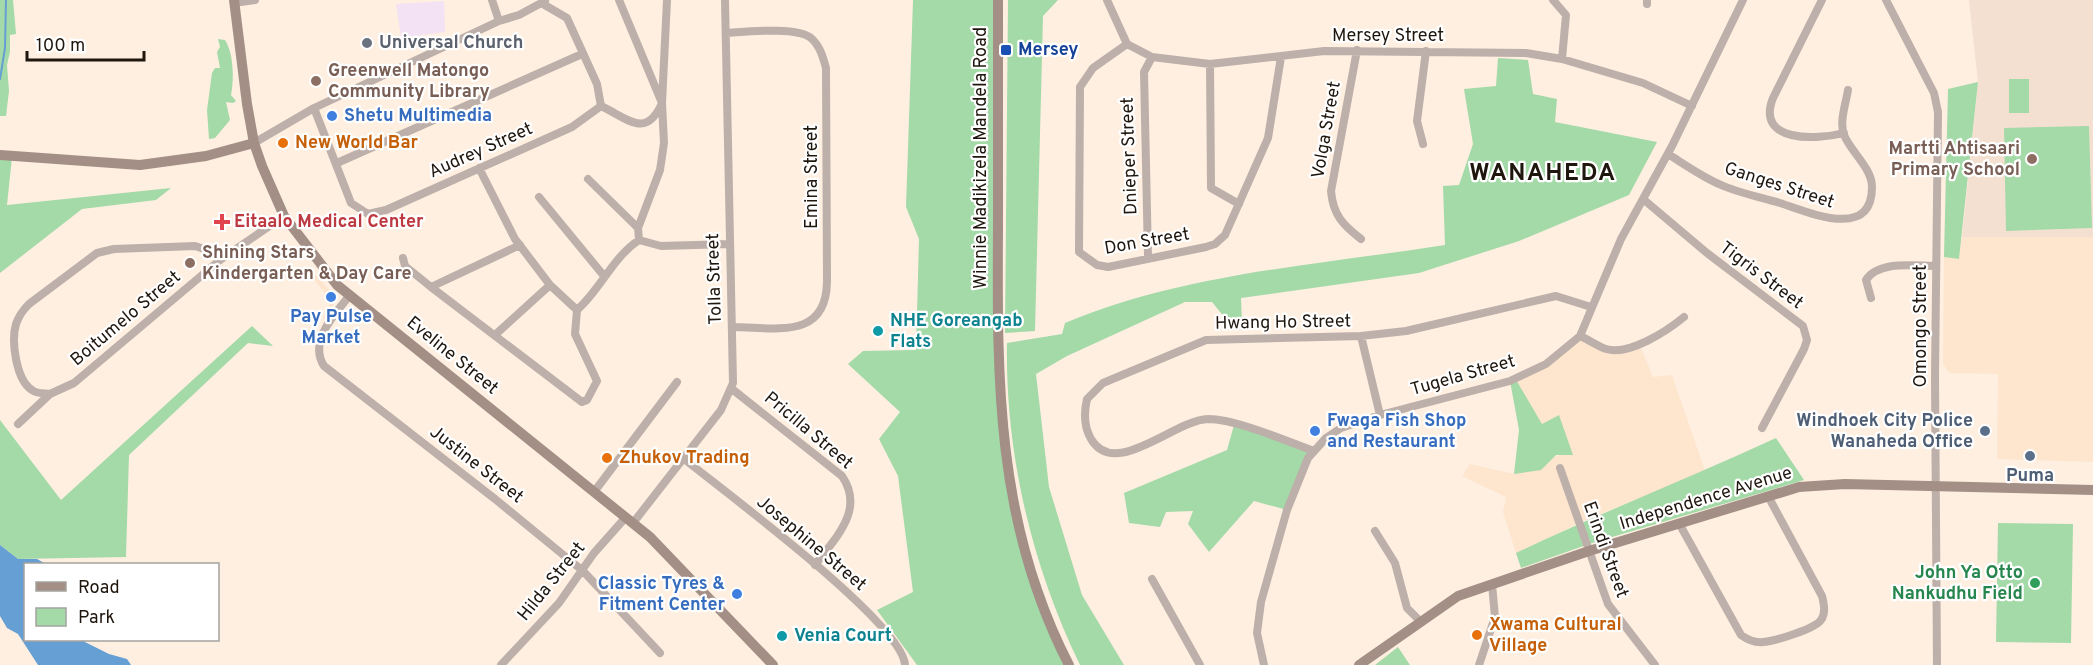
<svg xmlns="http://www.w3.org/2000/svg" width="2093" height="665" font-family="Overpass,sans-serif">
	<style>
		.built { fill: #fee5ce }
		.industrial { fill: #f3e2f4 }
		.education { fill: #f4e0d1 }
		.green { fill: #a4d9a8 }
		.water { fill: #659fd3 }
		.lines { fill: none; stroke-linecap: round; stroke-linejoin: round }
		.stream { stroke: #659fd3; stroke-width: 2 }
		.street { stroke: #bdafa9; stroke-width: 8 }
		.secondary { stroke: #a38f86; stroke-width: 10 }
		.worship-dot { fill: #6b7280; stroke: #fff; stroke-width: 2 }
		.transit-dot { fill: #1a4fb4; stroke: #fff; stroke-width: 2 }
		.education-dot { fill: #8d6e63; stroke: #fff; stroke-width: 2 }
		.shop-dot { fill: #3f7fe0; stroke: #fff; stroke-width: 2 }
		.food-dot { fill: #e8710a; stroke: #fff; stroke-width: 2 }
		.health-dot { fill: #e0444e; stroke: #fff; stroke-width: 2 }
		.culture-dot { fill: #0f9aa8; stroke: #fff; stroke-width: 2 }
		.service-dot { fill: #5c6f8a; stroke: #fff; stroke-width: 2 }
		.leisure-dot { fill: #2e9e5b; stroke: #fff; stroke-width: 2 }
		.labels { text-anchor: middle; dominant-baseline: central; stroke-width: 4.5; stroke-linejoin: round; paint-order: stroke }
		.street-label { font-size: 18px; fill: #1f160e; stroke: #fff }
		.worship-label { font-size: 18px; font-weight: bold; fill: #5b616d; stroke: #fff; text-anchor: start }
		.transit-label { font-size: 18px; font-weight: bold; fill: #164399; stroke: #fff; text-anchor: start }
		.education-label { font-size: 18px; font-weight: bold; fill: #785e54; stroke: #fff; text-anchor: start }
		.shop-label { font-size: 18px; font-weight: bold; fill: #366cbe; stroke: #fff; text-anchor: start }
		.food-label { font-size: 18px; font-weight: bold; fill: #c56008; stroke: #fff; text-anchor: start }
		.health-label { font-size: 18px; font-weight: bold; fill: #be3a42; stroke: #fff; text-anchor: start }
		.culture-label { font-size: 18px; font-weight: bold; fill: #0d838f; stroke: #fff; text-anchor: start }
		.service-label { font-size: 18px; font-weight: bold; fill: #4e5e75; stroke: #fff; text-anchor: end }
		.leisure-label { font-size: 18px; font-weight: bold; fill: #27864d; stroke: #fff; text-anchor: end }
		.district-label { font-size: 24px; font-weight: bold; letter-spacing: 1.5px; fill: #1f160e; stroke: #fff }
	</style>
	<rect width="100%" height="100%" fill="#feefe1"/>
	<path class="built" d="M1962,237h131v225l-96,-3 1,-85 -49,-1 -6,-9 1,-107 15,2z
		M317,275l19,23 -8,22 -5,-2 8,-17 -18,-23z
		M1580,336l26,13 33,-6 14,34 19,-2 33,96 -117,48 -72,34 -13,-41 3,-15 -44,-21 8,-12 44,10 50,-21 -5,-38 -17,9 -27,-46 31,-14z"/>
	<path class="industrial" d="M444,1l1,31 -44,6 -5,-34z"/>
	<path class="education" d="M1969,0h124v237h-131l16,-155z"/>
	<path class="green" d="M0,0h13l3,34 -6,1v17l-3,13 2,26 -3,25h-6z
		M913,0h85l-1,334 22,190 50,141h-152l-40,-55 36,-18 -15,-116 -19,-37 21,-27 -52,-48 15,-13 53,-1 3,-111 -13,-32z
		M1008,0h50l-15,16 -8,315 -30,2z
		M218,39l7,1c9,14 9,40 6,55l5,6 -3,2 -7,-1 4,18 -15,18 -6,1 -2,-29 5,-37 3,-5h5l-3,-16 3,-5z
		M1498,58l30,2 5,34 24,5 -2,23 102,20 -28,53 -110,46 -100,32 -178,25 1,25h-13l-17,-21h-27l-118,54 -31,18 13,113 33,108 42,70h-44c-48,-99 -75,-211 -73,-322l55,-9 3,-11c120,-50 253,-58 380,-78l-2,-59 16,-1 14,-41 -9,-55 32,-3z
		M2009,79h20v34h-20z
		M1978,82l-19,177 -15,-2 4,-168z
		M2089,126l3,102 -86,3 -2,-103z
		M0,155l12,2 -5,48 164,-17 -15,12 -74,9 -82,64z
		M252,326l21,20 -25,-3 -119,112 -3,102 -108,2 -18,-14v-125l61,80z
		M1515,378l27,46 17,-9 14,40h-17l-15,15 -27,4 5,-44 -9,-49z
		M1234,425l80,26 -27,59 -33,-9 -45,51 -21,-28 5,-13 -27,1 -6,15 -31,-4 -5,-30 103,-43z
		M1776,438l28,42 -212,63 -71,25 -5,-15c86,-41 174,-75 260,-115z
		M1998,523l75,1 -2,119 -75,-1z
		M1398,647l12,18h-35z"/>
	<path class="water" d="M0,545l18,14h19l9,5h-20v76h55l28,14 18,5 4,6h-93l-20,-31 -11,-6 -7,-12z"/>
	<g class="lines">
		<path class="stream" d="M0,79l5,-31 1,-48"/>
		<path class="street" d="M492,0l7,21
			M1107,0l20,44 25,13 58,7 114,-13 202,2 36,6 81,24 49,23
			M1553,0l13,15 -4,44
			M1647,0v4
			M1822,0l-49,98c-18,45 44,42 71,35
			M1886,0l48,93 4,19 -3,265 2,288
			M234,3l21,-3
			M726,33c19,-1 71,-7 85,5 9,8 12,19 15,30l1,214c-1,59 -53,45 -95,45
			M1127,44l-34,24 -13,19 -1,165 18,13 11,2 98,-20 9,-3 10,-9 43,-97 13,-81
			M1357,50l-26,141c2,24 12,34 30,48
			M1210,64l1,124 28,16
			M601,106c26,12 45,34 61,-3l-43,-103
			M314,108l37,95 17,11 18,-4 186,-83 29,-21 -4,-22 -30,-66 -24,-14
			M254,143l60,-35 185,-87 20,-6 26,-14
			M1423,144l-6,-23 9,-70
			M1668,154c16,10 33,22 51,30 19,9 41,13 61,19 28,9 92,38 92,-16 0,-19 -21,-35 -28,-52 -5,-13 2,-32 4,-45
			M337,163l245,-109
			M479,168l36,71 35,46 27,25
			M588,179l50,49
			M539,197l65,79
			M1643,199l64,54 96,73 4,14 -3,9 -42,79
			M639,240l-1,-12 22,-58 4,-27 -2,-40 5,-103
			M1148,257l-4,-185 8,-15
			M403,258l2,8 26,21 151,115 5,-2 10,-19 -22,-47 2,-24c24,-21 35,-52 62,-70l22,6 68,-2
			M431,287l89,-42
			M350,295c-15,19 -42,46 -26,71l171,133 88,72 77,82
			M1871,298l-5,-18c13,-20 49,-14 70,-14
			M496,334l54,-49
			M1361,336l19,79
			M1580,336c9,4 18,10 26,13 23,7 61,-18 78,-32
			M732,389l110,87c23,34 -6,61 -27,89
			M50,394c-6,-1 -13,0 -18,-4 -16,-10 -21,-49 -16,-66 3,-9 7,-14 13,-20l68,-51 17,-4 81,-3 15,5 10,9
			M18,424l32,-30 24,-11 146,-123 64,-44
			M1314,451c-28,-10 -78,-32 -106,-32 -34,1 -93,61 -117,20 -7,-12 -7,-27 -4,-40l16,-16 103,-43 155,-4 45,-5 150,-35 35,11
			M683,458c39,32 220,165 222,207
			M1560,468l48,136 47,61
			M594,492l83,-110
			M633,523l88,-113 12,-27 -8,-383
			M1680,525l61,110c7,5 14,8 22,7 12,-1 52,-13 58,-22 5,-7 3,-16 1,-24l-54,-100
			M1375,531l20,32 12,45 13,13
			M1152,579l48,86
			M501,665l58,-62 35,-50 32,-36
			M1264,665l-7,-32 4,-31 26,-92 21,-52 18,-20 15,-10 39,-13 130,-34 36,-17 34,-28 41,-97 51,-93 71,-146
			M1479,665l16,-48 -3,-33"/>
		<path class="secondary" d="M234,0l13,104 7,39 8,23 22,50 53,69 313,252 123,128
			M998,0c0,76 0,151 0,227 -1,154 -2,297 71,438
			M0,155l140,10 66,-9 48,-13
			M1359,665l99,-69 131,-45 210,-64 46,-3 248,6"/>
	</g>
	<circle class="worship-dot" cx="367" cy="43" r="6"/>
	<rect class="transit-dot" x="1000" y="44" width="12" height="12" rx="3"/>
	<g class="education-dot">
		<circle cx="316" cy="81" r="6"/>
		<circle cx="2032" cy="159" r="6"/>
		<circle cx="190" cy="263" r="6"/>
	</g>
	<g class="shop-dot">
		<circle cx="332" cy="116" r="6"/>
		<circle cx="331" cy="297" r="6"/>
		<circle cx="1315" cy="431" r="6"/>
		<circle cx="737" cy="594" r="6"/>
	</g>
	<g class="food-dot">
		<circle cx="283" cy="143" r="6"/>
		<circle cx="607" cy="458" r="6"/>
		<circle cx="1477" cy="635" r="6"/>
	</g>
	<path class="health-dot" d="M219 213h6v6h6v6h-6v6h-6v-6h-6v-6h6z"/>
	<g class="culture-dot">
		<circle cx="878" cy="331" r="6"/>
		<circle cx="782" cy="636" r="6"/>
	</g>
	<g class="service-dot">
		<circle cx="1985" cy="431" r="6"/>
		<circle cx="2030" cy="456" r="6"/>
	</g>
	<circle class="leisure-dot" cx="2035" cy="583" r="6"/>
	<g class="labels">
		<g class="street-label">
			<text x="1388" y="36">Mersey Street</text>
			<text transform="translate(1327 130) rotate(-80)">Volga Street</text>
			<text transform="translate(481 151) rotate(-24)">Audrey Street</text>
			<text transform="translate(1130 156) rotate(-92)">Dnieper Street</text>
			<text transform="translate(981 158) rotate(-90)">Winnie Madikizela Mandela Road</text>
			<text transform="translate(812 177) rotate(-90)">Emina Street</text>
			<text transform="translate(1779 186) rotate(18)">Ganges Street</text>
			<text transform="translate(1147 242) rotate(-10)">Don Street</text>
			<text transform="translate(1761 276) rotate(37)">Tigris Street</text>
			<text transform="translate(715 279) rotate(-92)">Tolla Street</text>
			<text transform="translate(126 319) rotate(-40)">Boitumelo Street</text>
			<text transform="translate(1283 323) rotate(-1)">Hwang Ho Street</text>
			<text transform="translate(1921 326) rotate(-90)">Omongo Street</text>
			<text transform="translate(452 356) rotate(39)">Eveline Street</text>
			<text transform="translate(1463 376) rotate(-16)">Tugela Street</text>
			<text transform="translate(808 431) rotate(40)">Pricilla Street</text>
			<text transform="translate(476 465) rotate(38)">Justine Street</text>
			<text transform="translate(1706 499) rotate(-17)">Independence Avenue</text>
			<text transform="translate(811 544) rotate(40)">Josephine Street</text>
			<text transform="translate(1605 550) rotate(70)">Erindi Street</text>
			<text transform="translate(552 582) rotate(-51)">Hilda Street</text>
		</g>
		<g class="worship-label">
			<text x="379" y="43">Universal Church</text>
		</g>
		<g class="transit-label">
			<text x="1018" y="50">Mersey</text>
		</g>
		<g class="education-label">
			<text x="328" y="71">Greenwell Matongo<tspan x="328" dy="21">Community Library</tspan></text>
			<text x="2020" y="149" text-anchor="end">Martti Ahtisaari<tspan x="2020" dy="21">Primary School</tspan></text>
			<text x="202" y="253">Shining Stars<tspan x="202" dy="21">Kindergarten &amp; Day Care</tspan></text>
		</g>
		<g class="shop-label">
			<text x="344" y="116">Shetu Multimedia</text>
			<text x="331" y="317" text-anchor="middle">Pay Pulse<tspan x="331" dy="21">Market</tspan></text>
			<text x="1327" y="421">Fwaga Fish Shop<tspan x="1327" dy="21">and Restaurant</tspan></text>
			<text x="725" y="584" text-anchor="end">Classic Tyres &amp;<tspan x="725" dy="21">Fitment Center</tspan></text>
		</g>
		<g class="food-label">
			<text x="295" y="143">New World Bar</text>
			<text x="619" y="458">Zhukov Trading</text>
			<text x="1489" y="625">Xwama Cultural<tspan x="1489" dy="21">Village</tspan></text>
		</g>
		<g class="health-label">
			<text x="234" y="222">Eitaalo Medical Center</text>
		</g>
		<g class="culture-label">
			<text x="890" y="321">NHE Goreangab<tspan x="890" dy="21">Flats</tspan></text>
			<text x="794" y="636">Venia Court</text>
		</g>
		<g class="service-label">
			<text x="1973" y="421">Windhoek City Police<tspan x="1973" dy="21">Wanaheda Office</tspan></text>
			<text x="2030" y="476" text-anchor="middle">Puma</text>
		</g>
		<g class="leisure-label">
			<text x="2023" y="573">John Ya Otto<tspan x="2023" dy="21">Nankudhu Field</tspan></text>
		</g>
		<g class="district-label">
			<text x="1543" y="174">WANAHEDA</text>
		</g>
	</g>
	<rect x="24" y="563" width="195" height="78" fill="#ffffff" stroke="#a5a29f" stroke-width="1.5"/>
	<rect x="36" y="582" width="30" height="9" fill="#a38f86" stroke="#a5a29f" stroke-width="1.5"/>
	<text x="78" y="593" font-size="18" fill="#1f160e">Road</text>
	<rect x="36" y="608" width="30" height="18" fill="#a4d9a8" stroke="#a5a29f" stroke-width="1.5"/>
	<text x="78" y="623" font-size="18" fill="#1f160e">Park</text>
	<path d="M27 51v9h117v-9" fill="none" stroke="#1f160e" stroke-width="3"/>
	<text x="36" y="51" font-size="18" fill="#1f160e" stroke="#ffffff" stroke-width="4.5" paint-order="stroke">100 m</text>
</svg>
